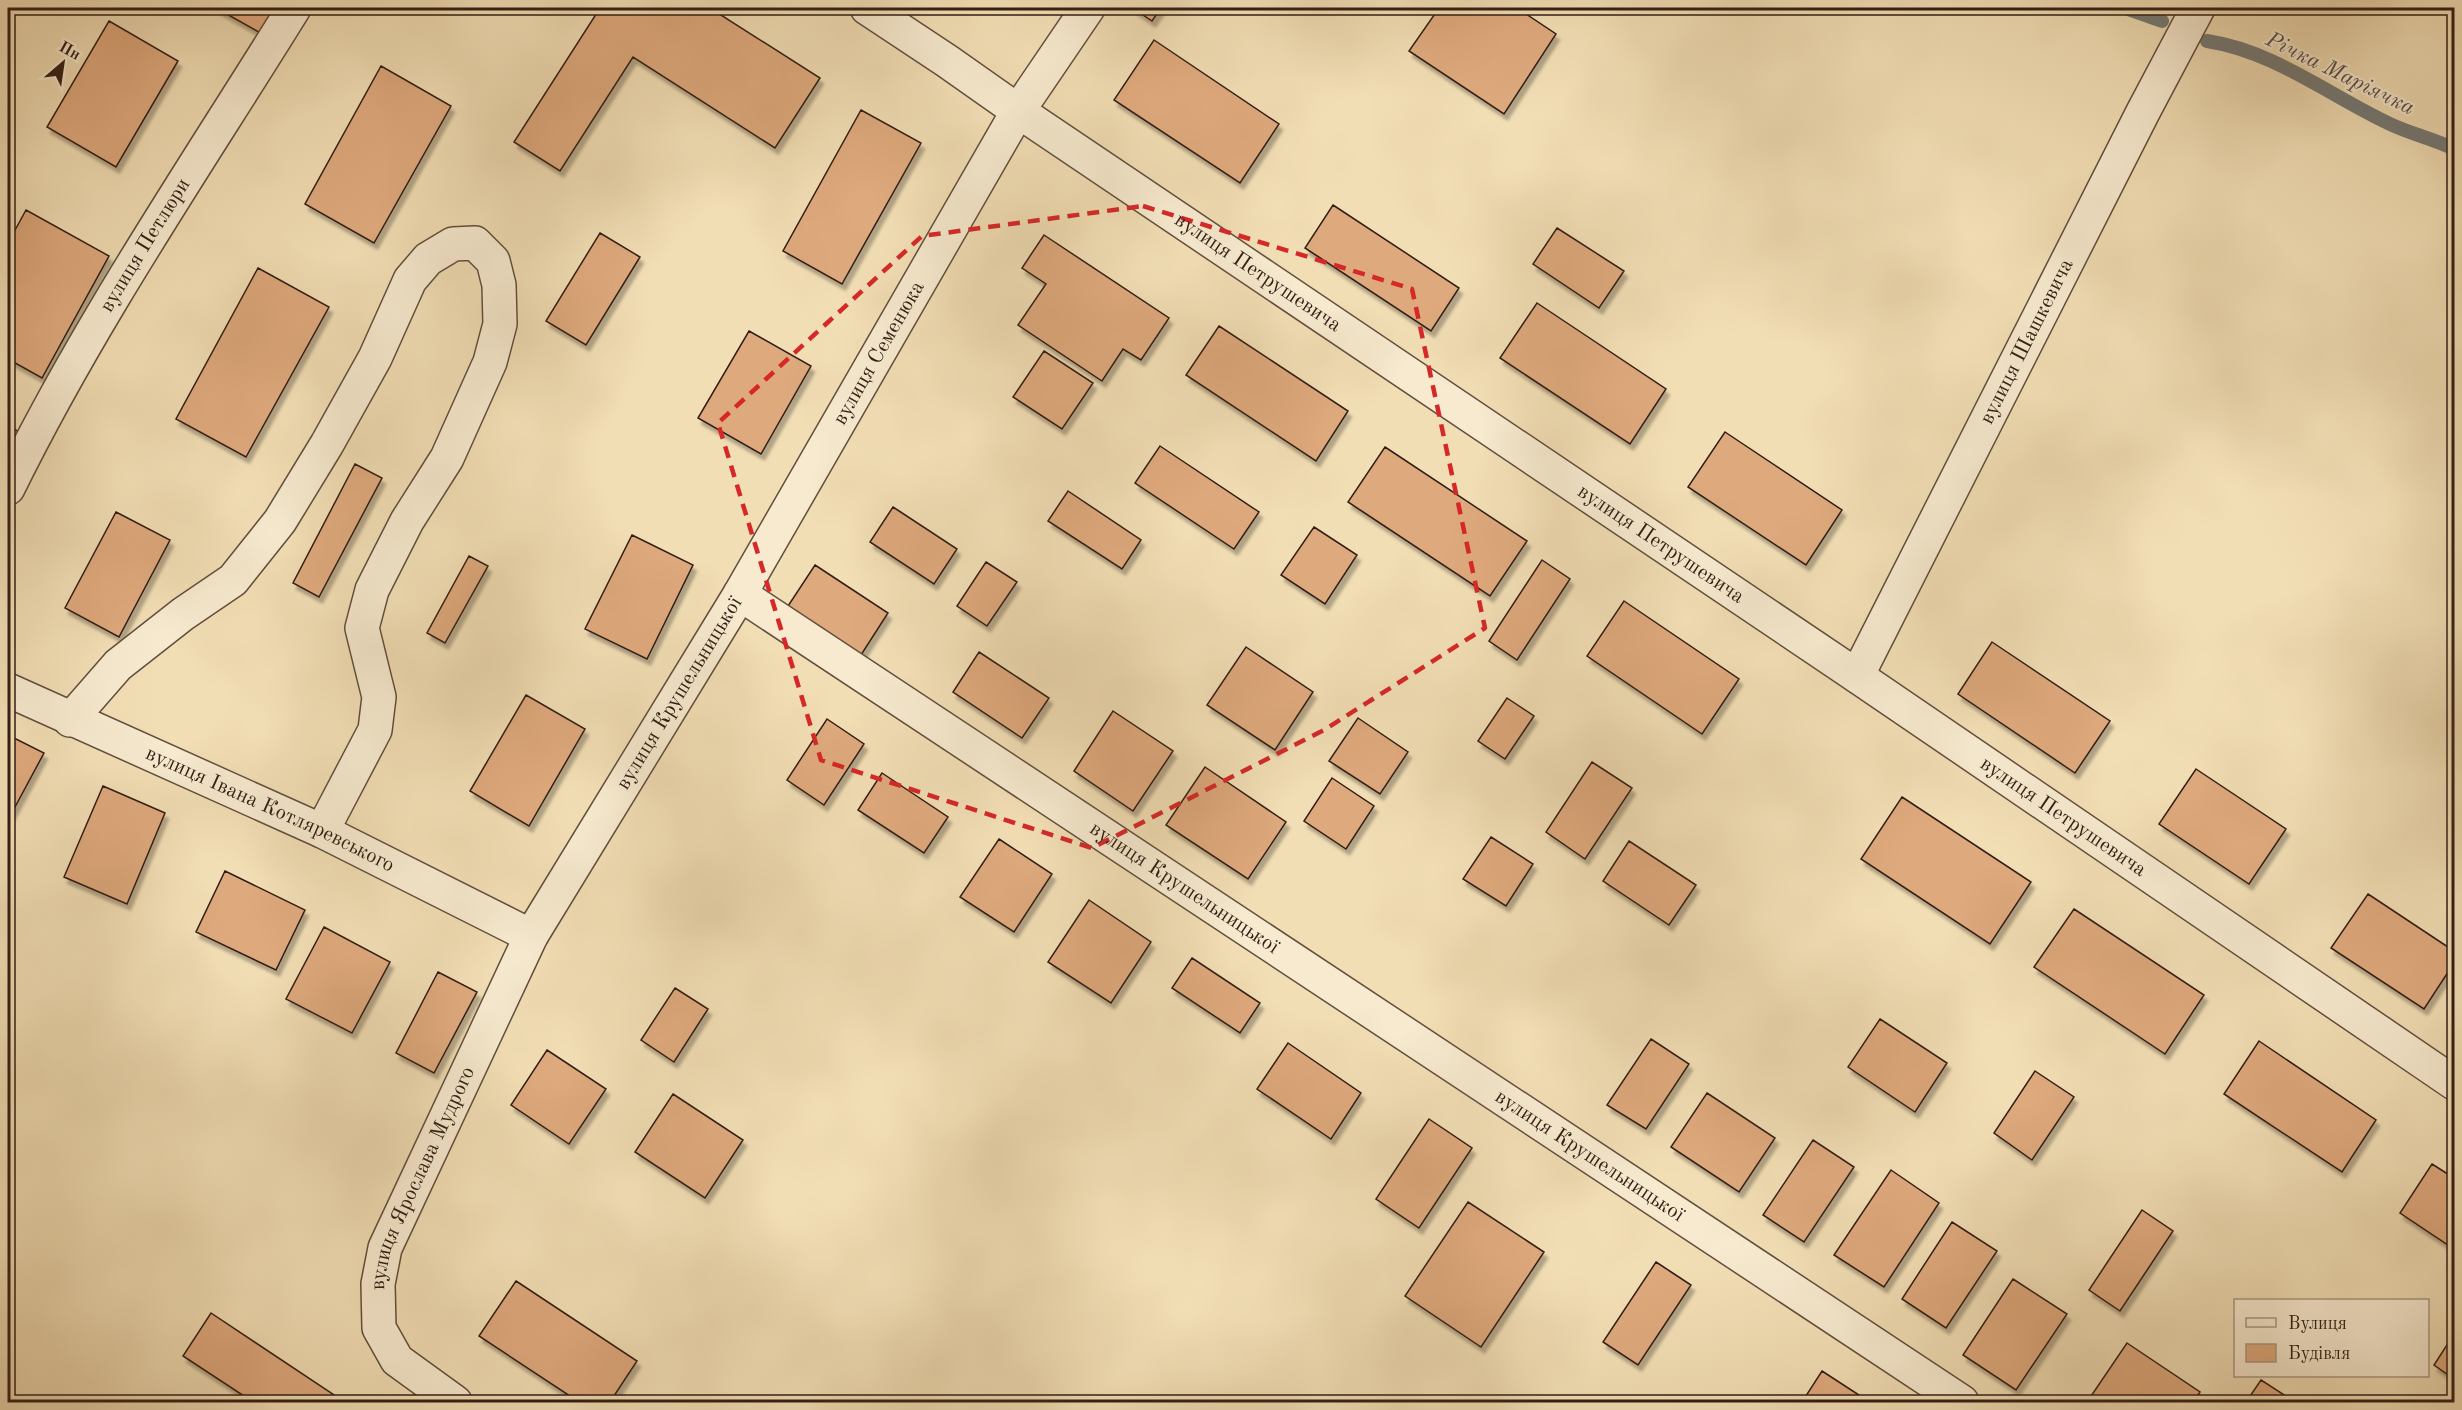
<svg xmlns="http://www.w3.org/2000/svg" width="2462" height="1410" font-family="'Old Standard TT',serif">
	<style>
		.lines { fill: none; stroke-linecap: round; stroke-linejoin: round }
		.stream { stroke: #757b78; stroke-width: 14 }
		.building { fill: #dea97d; stroke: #311e15; stroke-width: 1.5; filter: url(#shadow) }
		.minor-casing { stroke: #614e3d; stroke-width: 36 }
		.minor { stroke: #f7eacf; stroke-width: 33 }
		.marked { fill: none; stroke: #d62828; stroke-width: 4.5; stroke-dasharray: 12 8; stroke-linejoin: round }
		.labels { text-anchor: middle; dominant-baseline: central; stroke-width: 4.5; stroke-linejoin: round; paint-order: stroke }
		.street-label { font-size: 21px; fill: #311e15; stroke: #f7eacf }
		.water-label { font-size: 22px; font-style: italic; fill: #534c47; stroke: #f7eacf }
	</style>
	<defs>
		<filter id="shadow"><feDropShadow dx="3.5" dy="6" stdDeviation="1.5" flood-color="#0004"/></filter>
	</defs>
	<rect width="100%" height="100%" fill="#f2deb5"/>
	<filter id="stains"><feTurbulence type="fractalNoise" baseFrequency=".00333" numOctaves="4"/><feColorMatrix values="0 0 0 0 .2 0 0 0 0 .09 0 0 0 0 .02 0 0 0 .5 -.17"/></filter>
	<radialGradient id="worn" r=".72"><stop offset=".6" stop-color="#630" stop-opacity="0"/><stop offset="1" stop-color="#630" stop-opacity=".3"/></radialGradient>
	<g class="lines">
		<path class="stream" d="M2125,8l37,13
			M2207,41c67,10 123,55 183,83 21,10 44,15 64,25"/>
	</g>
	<path class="building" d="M216,8h64l-16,27z
		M600,8h110l110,70 -45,70 -142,-91 -73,114 -46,-29z
		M1133,8h28l-9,13z
		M1439,8h78l39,26 -52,80 -95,-63z
		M109,21l69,40 -62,106 -69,-40z
		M1154,40l125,84 -39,59 -126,-83z
		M381,66l70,40 -77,137 -69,-39z
		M861,110l60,33 -79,141 -59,-33z
		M1333,205l126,83 -28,43 -126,-83z
		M26,210l83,46 -67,122 -34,-19v-116z
		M1557,228l67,43 -25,37 -66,-44z
		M600,233l40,24 -54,88 -40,-24z
		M1044,235l125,83 -28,42 -18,-11 -21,32 -84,-56 28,-41 -24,-16z
		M258,268l71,39 -83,150 -70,-38z
		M1537,303l129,86 -36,55 -130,-86z
		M1219,326l129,85 -32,50 -130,-86z
		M749,331l62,35 -50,88 -63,-36z
		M1044,351l49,32 -31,46 -49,-32z
		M8,425l11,7 -11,20z
		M1725,432l117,78 -36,55 -118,-78z
		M1160,446l99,66 -25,37 -99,-66z
		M1385,447l142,94 -37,55 -142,-94z
		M355,464l27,14 -63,119 -26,-14z
		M1068,491l73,49 -19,29 -74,-48z
		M893,507l64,42 -23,35 -64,-42z
		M116,512l54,28 -51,97 -54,-29z
		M1314,527l43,28 -32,49 -44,-29z
		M632,535l61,30 -46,94 -62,-30z
		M469,556l19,10 -43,77 -18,-10z
		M1542,560l28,19 -53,81 -28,-19z
		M986,562l31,20 -30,44 -30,-20z
		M815,565l73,48 -27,42 -73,-49z
		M1624,601l115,78 -37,55 -115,-78z
		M1992,642l118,79 -35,52 -117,-79z
		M1246,647l67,45 -38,58 -68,-45z
		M979,652l70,46 -27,40 -69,-46z
		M526,695l59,34 -56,97 -59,-35z
		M1507,698l27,18 -29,43 -27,-18z
		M1113,711l60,40 -40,60 -59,-40z
		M1358,718l50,34 -28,42 -51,-33z
		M827,719l37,25 -40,61 -37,-25z
		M8,735l36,18 -36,67z
		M1592,762l40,26 -47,71 -39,-27z
		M1205,767l81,55 -38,57 -82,-54z
		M2196,769l90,60 -37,55 -90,-60z
		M882,773l66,44 -24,36 -66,-43z
		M1332,778l42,28 -28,43 -42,-28z
		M103,786l62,27 -38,91 -63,-27z
		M1902,797l129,85 -41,62 -129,-85z
		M1491,837l42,27 -27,42 -43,-27z
		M999,839l53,35 -38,58 -54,-35z
		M1629,841l67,44 -27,40 -66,-44z
		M225,871l80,39 -29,60 -80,-38z
		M2368,894l86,57v12l-30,46 -93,-61z
		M1089,900l62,42 -40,61 -63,-41z
		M2074,909l130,86 -39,59 -131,-87z
		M324,927l66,35 -38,71 -66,-34z
		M1192,958l68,45 -20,30 -68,-45z
		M438,972l39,20 -43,81 -38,-20z
		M675,988l33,21 -34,53 -33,-22z
		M1880,1019l67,44 -32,49 -67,-45z
		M1651,1039l38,25 -43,65 -39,-24z
		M2259,1041l117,79 -34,52 -118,-78z
		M1288,1043l73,50 -30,46 -74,-50z
		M547,1050l59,39 -37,55 -58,-39z
		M2035,1071l39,26 -42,63 -38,-27z
		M1707,1093l68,45 -36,54 -68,-45z
		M673,1094l70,46 -38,58 -70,-46z
		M1429,1119l43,29 -53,80 -43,-29z
		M1813,1140l41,27 -50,75 -41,-27z
		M2432,1164l22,14v71l-54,-36z
		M1891,1170l48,33 -55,84 -50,-32z
		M1468,1202l76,50 -63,95 -76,-51z
		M2142,1210l31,21 -53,80 -31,-21z
		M1952,1222l45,29 -51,77 -44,-29z
		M1656,1262l35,23 -53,80 -35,-23z
		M2013,1279l54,35 -51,76 -53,-35z
		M516,1281l121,80 -27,41h-31l-100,-66z
		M211,1313l123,82 -6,7h-75l-70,-46z
		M2454,1334v45l-20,-14z
		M2127,1343l73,49 -7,10h-106z
		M1822,1371l40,26 -4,5h-56z
		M2261,1380l34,22h-49z"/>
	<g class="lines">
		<g class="minor-casing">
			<g id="minor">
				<path id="s1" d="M867,8l80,53 71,50 839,565 597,407"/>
				<path id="s2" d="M8,488c82,-167 188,-322 286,-480"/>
				<path id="s3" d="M740,594l278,-483 70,-103"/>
				<path id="s4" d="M1857,676l286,-564 55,-104"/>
				<path id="s5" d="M8,690l314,141 209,105"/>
				<path d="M70,720l48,-55 65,-51 50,-34 47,-59 47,-77 48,-86 35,-78 18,-21 25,-15 22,-1 18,18 6,24 1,39 -10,38 -43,96 -40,63 -35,69 -10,38 17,69 -4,33 -53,101"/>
				<path id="s6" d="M455,1402l-58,-42 -18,-32 -1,-44 7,-36 146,-312 209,-342 1222,808"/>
			</g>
		</g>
		<use href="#minor" class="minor"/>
	</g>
	<path class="marked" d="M1143,206l269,83 73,339 -161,102 -232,118 -271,-88 -103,-337 204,-187z"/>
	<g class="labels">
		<g class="street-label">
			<text stroke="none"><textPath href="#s2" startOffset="279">вулиця Петлюри</textPath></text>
			<text stroke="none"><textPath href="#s1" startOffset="472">вулиця Петрушевича</textPath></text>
			<text stroke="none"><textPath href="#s4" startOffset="375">вулиця Шашкевича</textPath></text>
			<text stroke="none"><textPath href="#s3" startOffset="278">вулиця Семенюка</textPath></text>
			<text stroke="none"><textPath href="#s1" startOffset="958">вулиця Петрушевича</textPath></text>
			<text stroke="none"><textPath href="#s6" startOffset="818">вулиця Крушельницької</textPath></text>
			<text stroke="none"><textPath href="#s5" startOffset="288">вулиця Івана Котляревського</textPath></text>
			<text stroke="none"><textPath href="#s1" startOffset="1444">вулиця Петрушевича</textPath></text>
			<text stroke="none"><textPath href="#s6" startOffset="1467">вулиця Крушельницької</textPath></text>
			<text stroke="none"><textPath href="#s6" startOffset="1953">вулиця Крушельницької</textPath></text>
			<text stroke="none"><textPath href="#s6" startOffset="267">вулиця Ярослава Мудрого</textPath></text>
		</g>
		<g class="water-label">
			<text transform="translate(2340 74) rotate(26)">Річка Маріячка</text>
		</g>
	</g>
	<rect width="2462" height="1410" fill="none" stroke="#f2deb5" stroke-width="30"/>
	<rect x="9" y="9" width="2444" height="1392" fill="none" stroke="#311e15" stroke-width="3"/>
	<rect x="15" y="15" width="2432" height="1380" fill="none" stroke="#311e15" stroke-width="1.5"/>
	<rect x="2234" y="1299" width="195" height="78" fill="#f7eacf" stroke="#a89885" stroke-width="1.5"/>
	<rect x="2246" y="1318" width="30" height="9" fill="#f7eacf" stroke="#a89885" stroke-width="1.5"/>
	<text x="2288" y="1329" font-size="18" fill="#311e15">Вулиця</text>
	<rect x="2246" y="1344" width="30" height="18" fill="#dea97d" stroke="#a89885" stroke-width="1.5"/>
	<text x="2288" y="1359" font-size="18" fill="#311e15">Будівля</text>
	<g transform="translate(63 63) rotate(29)" stroke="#f7eacf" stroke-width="4.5" paint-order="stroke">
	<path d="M0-4.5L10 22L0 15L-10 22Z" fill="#311e15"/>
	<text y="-9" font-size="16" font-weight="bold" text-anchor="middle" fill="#311e15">Пн</text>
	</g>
	<rect width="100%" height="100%" filter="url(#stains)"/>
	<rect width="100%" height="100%" fill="url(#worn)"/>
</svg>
